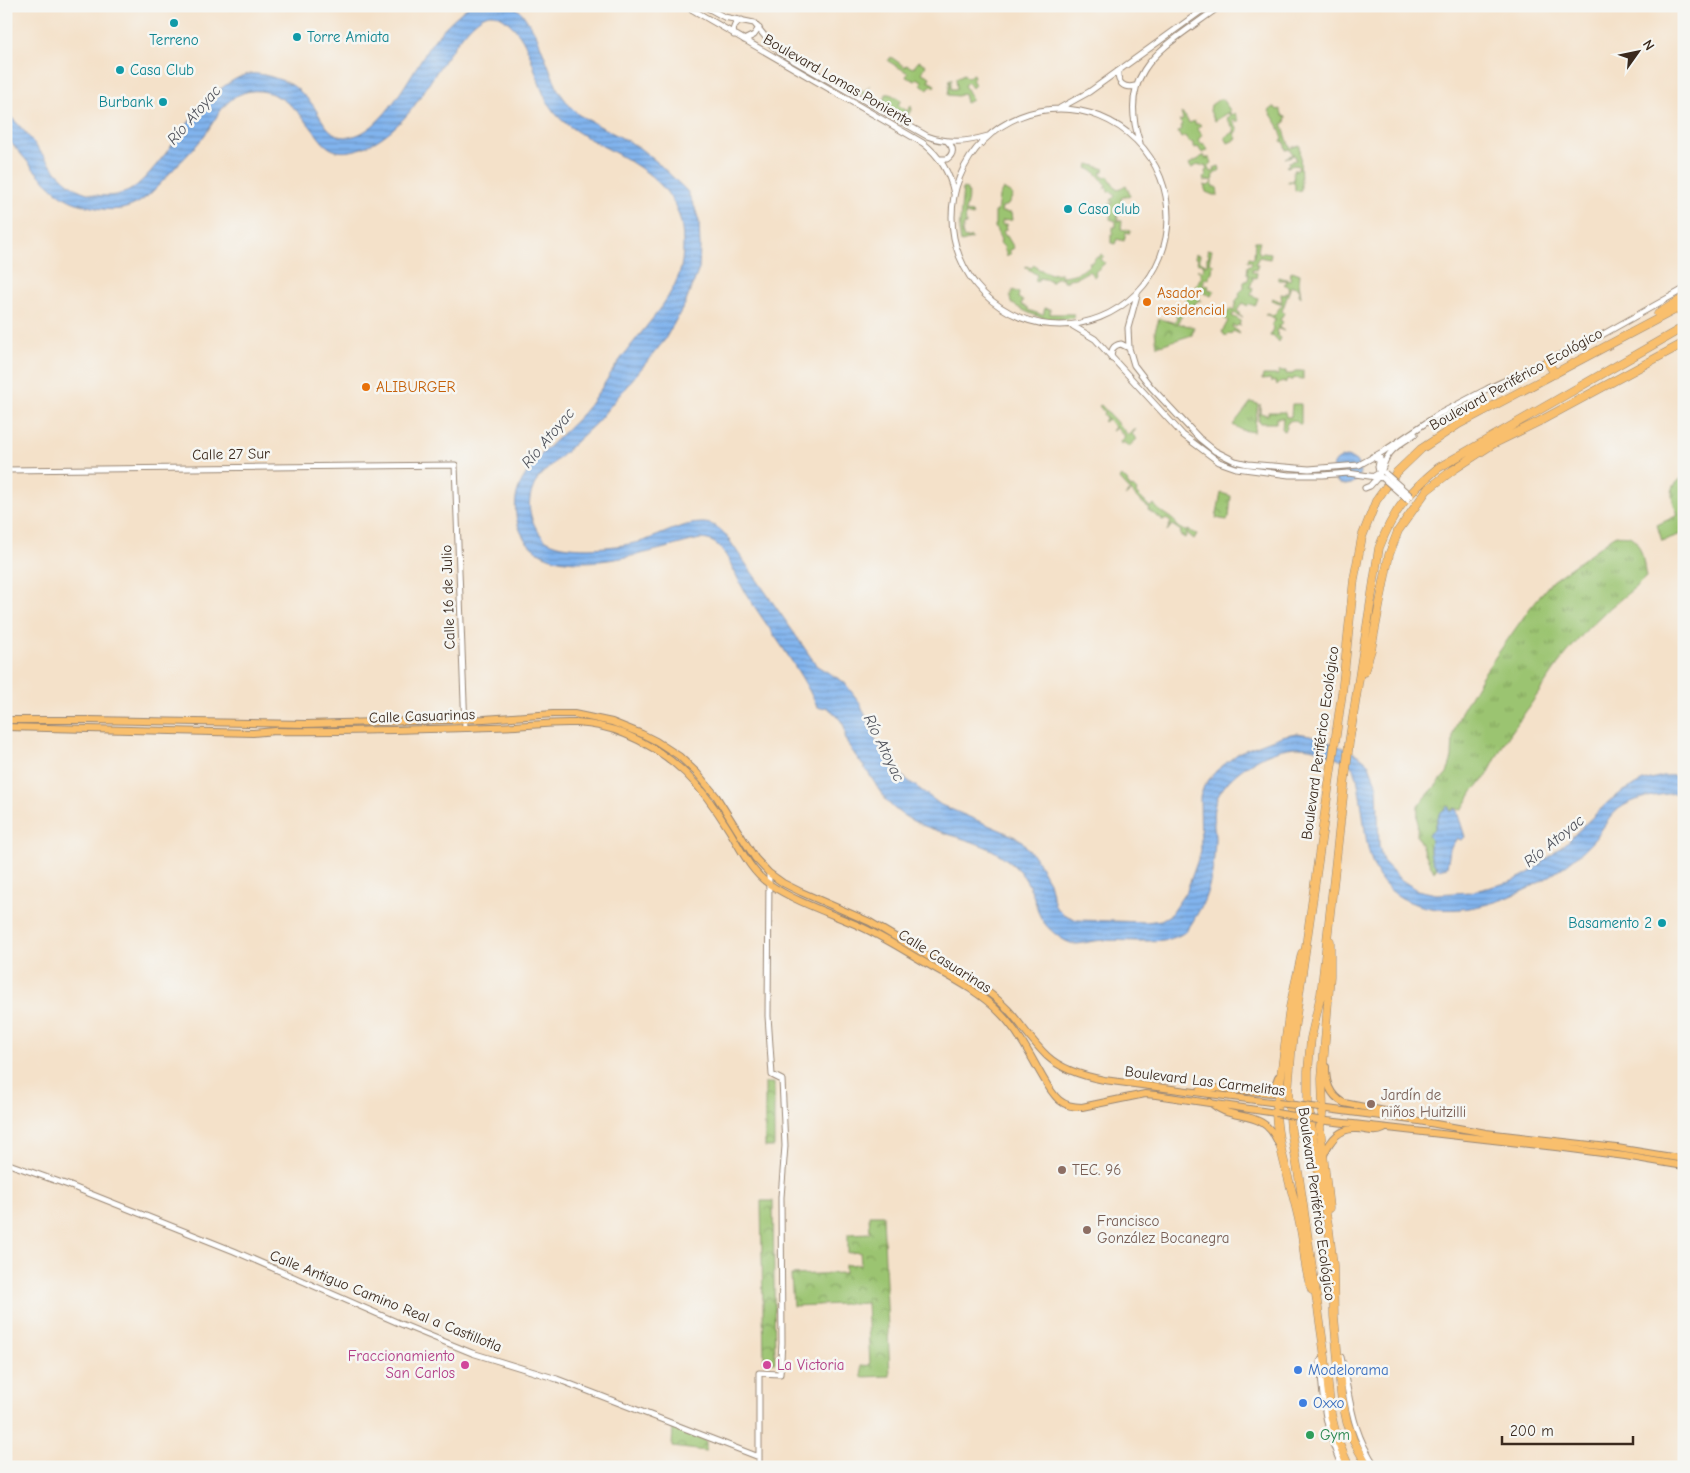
<svg xmlns="http://www.w3.org/2000/svg" width="1690" height="1473" font-family="'Comic Neue',sans-serif">
	<style>
		.grass { fill: url(#grass-tufts); stroke: #6b7748 }
		.park { fill: url(#park-crowns); stroke: #6b7748 }
		.garden { fill: #9bc471; stroke: #6b7748 }
		.water { fill: url(#water-rules); stroke: #5e6f86 }
		.lines { fill: none; stroke-linecap: round; stroke-linejoin: round }
		.minor-casing { stroke: #988674; stroke-width: 7 }
		.major-casing { stroke: #988674; stroke-width: 8 }
		.highway-casing { stroke: #988674; stroke-width: 9 }
		.minor { stroke: #fff; stroke-width: 5 }
		.major { stroke: #f9bf6d; stroke-width: 6 }
		.highway { stroke: #f9bf6d; stroke-width: 8 }
		.minor-bridge-casing { stroke: #988674; stroke-width: 7; stroke-linecap: butt }
		.major-bridge-casing { stroke: #988674; stroke-width: 8; stroke-linecap: butt }
		.minor-bridge { stroke: #fff; stroke-width: 5 }
		.major-bridge { stroke: #f9bf6d; stroke-width: 6 }
		.culture-dot { fill: #0f9aa8; stroke: #f6f6f2; stroke-width: 2 }
		.food-dot { fill: #e8710a; stroke: #f6f6f2; stroke-width: 2 }
		.education-dot { fill: #8d6e63; stroke: #f6f6f2; stroke-width: 2 }
		.hotel-dot { fill: #d1479c; stroke: #f6f6f2; stroke-width: 2 }
		.shop-dot { fill: #3f7fe0; stroke: #f6f6f2; stroke-width: 2 }
		.leisure-dot { fill: #2e9e5b; stroke: #f6f6f2; stroke-width: 2 }
		.labels { text-anchor: middle; dominant-baseline: central; stroke-width: 5; stroke-linejoin: round; paint-order: stroke }
		.culture-label { font-size: 15px; fill: #0d838f; stroke: #f6f6f2; text-anchor: start }
		.street-label { font-size: 15px; fill: #3b2a1e; stroke: #f6f6f2 }
		.food-label { font-size: 15px; fill: #c56008; stroke: #f6f6f2; text-anchor: start }
		.education-label { font-size: 15px; fill: #785e54; stroke: #f6f6f2; text-anchor: start }
		.hotel-label { font-size: 15px; fill: #b23c85; stroke: #f6f6f2; text-anchor: end }
		.shop-label { font-size: 15px; fill: #366cbe; stroke: #f6f6f2; text-anchor: start }
		.leisure-label { font-size: 15px; fill: #27864d; stroke: #f6f6f2; text-anchor: start }
		.water-label { font-size: 16px; font-style: italic; fill: #50535c; stroke: #f6f6f2 }
	</style>
	<defs>
		<pattern id="grass-tufts" width="24" height="20" patternUnits="userSpaceOnUse" patternTransform="scale(1.25)"><rect width="24" height="20" fill="#9bc471"/><path d="M3 7l-1-3M5 7V3M7 7l1-3M15 17l-1-3M17 17v-4M19 17l1-3" fill="none" stroke="#809f5c"/></pattern>
		<pattern id="park-crowns" width="20" height="18" patternUnits="userSpaceOnUse" patternTransform="scale(1.25)"><rect width="20" height="18" fill="#9bc471"/><path d="M2 6a3 3 0 1 1 6 0M12 15a3 3 0 1 1 6 0" fill="none" stroke="#809f5c"/></pattern>
		<pattern id="water-rules" width="6" height="5" patternUnits="userSpaceOnUse" patternTransform="scale(1.25)"><rect width="6" height="5" fill="#81b4ee"/><path d="M0 2.5h6" fill="none" stroke="#6b93c0"/></pattern>
	</defs>
	<rect width="100%" height="100%" fill="#f6f6f2"/>
	<filter id="ink" filterUnits="userSpaceOnUse"><feTurbulence type="fractalNoise" baseFrequency=".02" numOctaves="2"/><feDisplacementMap in="SourceGraphic" scale="10" xChannelSelector="R" yChannelSelector="G"/><feConvolveMatrix kernelMatrix="1 2 1 2 8 2 1 2 1" color-interpolation-filters="sRGB"/></filter>
	<filter id="wash" filterUnits="userSpaceOnUse"><feTurbulence type="fractalNoise" baseFrequency=".0096" numOctaves="4" result="noise"/><feDisplacementMap in="SourceGraphic" scale="20" xChannelSelector="R" yChannelSelector="G"/><feGaussianBlur stdDeviation="1.12" result="paint"/><feColorMatrix in="noise" values="0 0 0 0 0 0 0 0 0 0 0 0 0 0 0 0 0 1.4 0 .05"/><feComposite in="paint" operator="in"/></filter>
	<g filter="url(#wash)">
		<rect width="100%" height="100%" fill="#f4e1c9"/>
		<path class="grass" d="M1251,402l7,2 -4,28 -12,-2 -9,-5z
			M1684,477v56l-22,8 -5,-16 21,-10c-6,-15 -12,-28 6,-38z
			M1616,535c4,1 10,0 13,1 14,6 14,28 17,41l-8,8 -32,26 -18,17 -26,31 -58,84 -17,33 -13,14 -12,20 -8,-2 -3,4 -3,-6 -9,8 -4,14 -7,7 3,5c-3,16 1,14 6,28l-3,4 -17,-36 1,-30 29,-33 5,-15 1,-24 8,-22 21,-36 48,-68 22,-27z"/>
		<path class="park" d="M1159,319l35,8 -2,8 -35,11 -2,-15z
			M1221,493l10,3 -2,22 -3,2 -10,-2z
			M765,1083h9v64h-9z
			M761,1201h12l2,161h-11z
			M869,1215h14l7,161 -28,1 -1,-11 9,-1 -3,-62 -74,3 -2,-31 54,-2v-8l16,-1 -1,-12 -12,1v-19l22,-1z
			M673,1427l33,14v10l-34,-4z"/>
		<path class="garden" d="M891,57l14,10 1,-2 7,3 6,-7 7,4 -4,8 8,4 -2,4 7,4 -1,2 -4,-1 -2,4 -7,-6 1,-3 -5,-3 -2,3 -9,-4 2,-4 -20,-12z
			M964,74l3,4 6,-4 1,3 -2,2 3,6 -3,3 -4,-6 -4,3 8,15 -6,3 -2,-10 -6,3 -10,-1 2,-16h3l-2,2v8h6l-1,-11z
			M870,85l-6,9 19,11 3,-11h4l11,6 -3,5 9,6 4,-5 1,4 -2,3h-1l-4,6 -54,-31 2,-2 11,6z
			M1221,98l9,12 -2,3 2,-1 1,3 4,-2 4,8 -2,1 -2,-3 -2,1 5,11 -4,2 3,6 -9,4 -3,-6 10,-6 -8,-13 3,-2 -2,-3 -13,8 -5,-10 1,-6z
			M1274,107h1l2,3 3,-1 3,7 3,1 -1,6 -3,1 8,24 10,-3 1,45 -6,1v-6l-1,-1 1,-2 -7,1v-2h6l-1,-11h3l3,-2 -1,-2 -4,-1 -7,2 -1,-1 3,-1v-3l7,-2 -1,-5 -10,3 8,-4 -4,-5 -3,1 -2,-9 -2,1 -1,-2 2,-1 -5,-14 -9,-14z
			M1181,113l4,3 4,7 6,-2v3h5l1,1 -4,3 5,7 -4,5 3,4 2,-1 5,7 -6,3 -4,-6 -3,1 -3,-6 -2,1 -5,-7 -4,2 -3,-6 4,-3 -1,-3 2,-1 -4,-4 4,-1z
			M1203,155l2,3h5l2,5 -4,3 3,6 4,-1 -1,-3 5,-2 1,4 -7,5 1,4 -2,2 1,6h4l1,8h-5l-7,-3 -2,-7 4,1 3,-2 1,-4 -8,1 -1,-3 3,-1 -1,-6 2,-1 -2,-5 -4,1 -1,-2 -9,4 -2,-4 10,-5z
			M1089,164l16,5 -5,5 5,4 3,-2 9,14 9,-5 4,10 -9,3 2,6 -6,1 1,16h4l-1,8 10,2 -1,2 -4,-1 -2,9 -7,-2 -2,5 -4,-1v-9h2v-7h3v-6l-6,-2 1,-7 -2,-2h-5l-1,-4 10,-3 -2,-3 4,-4 -4,-5 -2,1 -3,-5 -2,2 2,-3c-6,-9 -9,-14 -19,-18z
			M963,188l4,1v4h2l-4,19 7,1 1,3 -8,-2 1,11h-2l-2,8 2,5 3,-1 1,2 3,-2 1,2 -11,3 -2,-11z
			M1003,189l10,6 -5,10 -6,2 -1,5 10,1 1,7 -10,1v4h5l-2,1 1,4 -3,1 2,5h2l7,12 -5,3 2,2 -4,4 -3,-10 -4,-4 1,-3 -6,-13v-15h2l2,-15z
			M1255,241h5l-2,9 2,4 3,-2 8,1 -1,6 -11,-2 -4,7 3,1 -2,5 -4,-1v3l5,1 -1,5 -5,-1 2,2 -3,8 3,1 -2,7 7,3 -3,8 -5,-2 -2,2 -6,-3 -5,8 2,1v3l4,3 -9,-5 -2,3 9,5 -2,3 2,2 -3,-1 -2,2 -3,-2 -1,2 8,6v1l-7,-3 -2,3 -1,-1 -4,2v2l-4,-5 6,-11 -4,-3 6,-9 3,2 4,-8 -2,-1 5,-6 -1,-3 5,-5v-6l4,-2 1,-5 -2,-1 1,-8 4,-2 -1,-3h-3l1,-4 5,1z
			M1207,249l5,1 -3,12 4,2 -1,8 -3,4v3l-4,-1 -3,7 7,1 -1,3 6,2 -3,5 -10,-5 -3,6 3,4 -2,-1 -5,5v2l-3,-2 -1,2 3,4 -3,-2 -1,3 -4,-2 -8,14 -11,-3 8,1 3,-4 -1,-3 -4,-4 6,3 10,-12 -3,-2 4,-6 4,2 4,-7 -3,-1 6,-8 1,-7 -3,-2v-2l5,2 1,-6 -7,-3 1,-3 -3,-1 1,-4 4,1 -1,6 8,4v-8h2z
			M1101,254l3,2 -3,3 4,4 -10,9 1,3 -2,2 -5,-6 -13,7 -8,1v2h-5v-3h-8l-3,4h-2v-2l-11,-2 -2,4 -2,-1 2,-6 -12,-8 1,-1 5,2 3,-3 2,1v2l15,6 10,-1v3c14,-1 22,-4 29,-12l-1,-2h3l4,-5 3,1z
			M1292,271l8,3 -1,8 2,15 -2,-2 1,-5 -2,-3 -7,-1 -9,25 2,2 -4,7 3,2 -3,4 -2,1 6,4 -5,-2 -3,1 2,6 3,2 -2,4 -4,-5 -5,-1 3,-8 -1,-3 4,-6 -11,-5 2,-1 7,3c2,-4 7,-10 9,-12l-12,-4 1,-2 10,4 -1,-8 5,1 -1,-2 4,-2 -1,-2 1,-2 -5,-3 3,-2 -1,-2h-8v-3l12,3 1,-3 -2,-1z
			M1013,290l6,3 -1,5 5,3 -2,4 7,3v2l15,5 2,-7 5,1v5h24v4c-26,4 -41,-1 -63,-15l-1,-6z
			M1279,371h7v3h7l2,-3h8v8l-9,-1 -1,2h-3v-1h-3l-2,5 -1,-3 -4,1 -3,3 -1,-3 -5,-1 -1,-2 -8,1 1,-5h15z
			M1260,404v9l8,2v-3h17l1,5h5l1,-13h9v21c-5,-3 -7,-7 -13,-3v1l-2,2 1,3 -3,3 -2,-1 1,-12h-7v5h-16v-2h-2z
			M1101,405l27,30 8,-6 -4,5 5,5 -9,8 -4,-5 -3,2 -1,-3 5,-4 -8,-9 -5,3 3,-4 -7,-8 -4,3 -1,-1 3,-3 -3,-4 1,-2 -5,-6z
			M1122,476l6,6 -1,1 4,5 2,-1 4,4 -1,2 14,14 4,-3c5,9 17,12 22,19l-1,2 12,7 1,-2 9,4 -3,5 -7,-6 -2,5 -5,-3 1,-4 -9,-6 -5,6 4,-9 -5,-3 -2,2 -16,-11 1,-2 -10,-8 -8,-9 -6,5 5,-6 -11,-12z"/>
		<path class="water" d="M469,6h45l8,7 14,21 22,56 11,15 10,10 58,31 20,16 30,29 8,17 4,13 1,24 -1,24 -14,35 -21,37 -67,81 -58,55c-10,16 -13,29 -5,47 3,6 8,14 14,17 21,12 73,6 95,0 19,-6 38,-18 59,-18 10,0 16,4 23,11l92,132 27,16 16,21 17,40 14,22 11,11 39,29 66,28 14,7 16,20 8,15 4,7 6,24 8,8 14,6 69,2 15,-2 9,-5 17,-25 14,-39 -1,-54 4,-11 12,-15 24,-19 42,-16 14,-3 14,2 41,16 10,6 7,6 9,23 2,60 4,15 17,18 17,11 19,4 35,-2 39,-10 11,-5 11,-6 33,-27 43,-42 14,-10 21,-11 20,-5 21,-1v17c-20,3 -43,3 -61,14 -14,8 -21,26 -32,37 -41,42 -122,84 -181,59 -48,-20 -42,-68 -51,-112 -1,-7 -2,-18 -7,-23 -5,-6 -15,-9 -22,-12 -12,-6 -28,-10 -42,-7 -27,4 -69,31 -74,60 -2,10 1,21 1,31 -1,28 -4,53 -19,77 -4,7 -9,16 -16,19 -19,11 -63,3 -86,6 -6,1 -13,3 -19,3 -11,-1 -28,-15 -34,-26 -3,-5 -4,-11 -6,-17 -4,-14 -11,-27 -23,-37 -6,-5 -12,-10 -20,-14 -33,-17 -81,-19 -106,-50 -6,-8 -11,-17 -17,-26 -7,-10 -15,-20 -22,-31 -3,-6 -1,-11 -3,-17 -3,-7 -11,-14 -17,-19l-7,1 -3,-2c-19,-41 -48,-76 -72,-114 -8,-13 -13,-29 -22,-41 -6,-8 -13,-12 -23,-12 -45,10 -156,51 -180,-9 -7,-17 -6,-36 3,-51 16,-28 41,-44 61,-67 15,-17 25,-38 39,-56 19,-26 44,-50 56,-81 3,-9 4,-20 4,-30 1,-51 -32,-73 -73,-95 -20,-11 -42,-21 -56,-38 -21,-27 -18,-64 -43,-87 -5,-5 -12,-11 -19,-11 -23,-3 -66,78 -81,96 -10,13 -25,26 -40,34 -12,6 -31,12 -43,3 -6,-4 -10,-11 -15,-17 -17,-23 -44,-50 -75,-35 -18,9 -25,31 -38,46 -10,12 -21,22 -31,33 -24,27 -39,42 -77,33 -14,-3 -24,-6 -35,-15 -19,-15 -34,-37 -51,-55v-25c8,8 16,16 23,25 13,16 25,35 42,48 16,12 44,15 61,4 13,-9 24,-24 34,-36 21,-28 43,-63 76,-77 10,-4 19,-2 30,1 8,3 17,5 24,11 5,4 11,10 16,16 9,12 15,32 33,33 37,1 67,-67 87,-94 10,-14 23,-26 37,-37z
			M1332 471a14 14 0 1 1 28 0a14 14 0 1 1-28 0Z
			M1448,806l3,6 5,-4 9,29 -4,3 -4,-2 -7,11 -3,18 -9,2c-8,-11 -9,-15 -7,-29l-3,-5 7,-7 4,-14z"/>
	</g>
	<g filter="url(#ink)">
		<g class="lines">
			<g class="minor-casing">
				<path id="minor" d="M686,6l237,137c17,13 27,30 31,51
					M704,6l20,11 30,6 18,22 12,10 143,81c21,8 40,6 61,0
					M734,35c-2,-7 1,-13 8,-15
					M744,40l10,-5 5,-7
					M1118,71c-1,12 6,18 17,15
					M1060,108l29,-16 119,-86
					M952 217a108 108 0 1 1 216 0a108 108 0 1 1-216 0Z
					M1140,143c-26,-76 29,-98 80,-137
					M939,159h8c7,-5 7,-11 1,-17
					M1137,295l-9,33 1,20 5,17 17,22 48,51 16,13 20,10 13,3 61,5 50,-4 25,-14 55,-37 48,-25 113,-53 84,-47
					M1073,326l22,13 88,96 36,27 17,6 53,7h34l25,-2 35,5
					M1112,359c-2,-8 1,-14 9,-15l8,4
					M1372,457l9,4 2,6 -2,5 -7,4
					M1383,467c4,-17 19,-24 32,-33
					M6,470l449,-5 10,263
					M1380,476l-2,-9 2,-9
					M1365,488l5,-2 8,-9
					M6,1163l62,22 166,66 167,73 71,29 85,26 202,78
					M1325,1357l-5,5c3,41 5,67 22,105
					M1341,1357c10,43 9,71 35,110
					M759,1467v-94l21,1 2,-31 -1,-146 4,-51 -3,-66 -10,-5 -4,-59 1,-143"/>
			</g>
			<g class="major-casing">
				<path id="major" d="M6,720h84l216,4 178,-5 69,-5h21l38,8 30,12 14,7 23,15 18,17 19,23 39,62 14,15 14,10 18,9 69,30 118,70c27,19 37,43 59,64 15,14 36,20 57,24l174,23
					M6,727l247,6 22,-2c64,1 128,-1 193,-3 16,-1 32,-1 48,-2 39,-3 71,-8 109,8 49,20 77,52 104,96 11,18 22,42 40,54 27,18 58,28 88,41 23,10 45,24 67,37 26,15 55,29 76,51 16,16 27,36 38,56 6,10 12,23 21,31 7,6 14,7 23,7l63,-13 11,1 120,18
					M1326,1067c0,15 3,28 18,36l56,11
					M1200,1090l15,-2 57,5 6,-16
					M1210,1102c22,22 53,4 68,41
					M1320,1108l99,13 67,12 131,15 67,11
					M1318,1120l246,28 61,8 59,10
					M1324,1155c6,-15 15,-27 32,-26 11,0 18,5 28,0"/>
			</g>
			<g class="highway-casing">
				<path id="highway" d="M1658,314l26,-16
					M1547,361l8,13
					M1364,672l7,-22 18,-95 9,-24 29,-41 26,-20 40,-26 47,-23 144,-78
					M1302,953l-12,54 -14,106c2,40 18,78 25,117 4,20 3,41 11,60
					M1329,1208l-9,-81 3,-18 -1,-30 8,-103v-35
					M1349,1467l-12,-28 -6,-25 -6,-57 -26,-180 -8,-46 -3,-40 4,-47 50,-351 12,-114 8,-42 14,-36 20,-28 25,-24 38,-25 225,-119
					M1368,1467l-15,-27 -6,-18 -6,-28 -7,-78 -1,-51 -4,-35 -14,-77 -7,-51v-31l3,-33 10,-44 28,-251 30,-195c14,-37 29,-55 59,-80l246,-141"/>
			</g>
			<use href="#minor" class="minor"/>
			<use href="#major" class="major"/>
			<use href="#highway" class="highway"/>
			<g class="minor-bridge-casing">
				<path id="minor-bridge" d="M1385,473l26,23
					M1383,478l25,22"/>
			</g>
			<g class="major-bridge-casing">
				<path id="major-bridge" d="M1278,1103l42,5
					M1276,1113l42,7"/>
			</g>
			<use href="#minor-bridge" class="minor-bridge"/>
			<use href="#major-bridge" class="major-bridge"/>
		</g>
	</g>
	<g class="culture-dot">
		<circle cx="174" cy="23" r="5"/>
		<circle cx="297" cy="37" r="5"/>
		<circle cx="120" cy="70" r="5"/>
		<circle cx="163" cy="102" r="5"/>
		<circle cx="1068" cy="209" r="5"/>
		<circle cx="1662" cy="923" r="5"/>
	</g>
	<g class="food-dot">
		<circle cx="1147" cy="302" r="5"/>
		<circle cx="366" cy="387" r="5"/>
	</g>
	<g class="education-dot">
		<circle cx="1371" cy="1104" r="5"/>
		<circle cx="1062" cy="1170" r="5"/>
		<circle cx="1087" cy="1230" r="5"/>
	</g>
	<g class="hotel-dot">
		<circle cx="465" cy="1365" r="5"/>
		<circle cx="767" cy="1365" r="5"/>
	</g>
	<g class="shop-dot">
		<circle cx="1298" cy="1370" r="5"/>
		<circle cx="1303" cy="1403" r="5"/>
	</g>
	<circle class="leisure-dot" cx="1310" cy="1435" r="5"/>
	<g class="labels">
		<g class="culture-label">
			<text x="307" y="37">Torre Amiata</text>
			<text x="174" y="40" text-anchor="middle">Terreno</text>
			<text x="130" y="70">Casa Club</text>
			<text x="153" y="102" text-anchor="end">Burbank</text>
			<text x="1078" y="209">Casa club</text>
			<text x="1652" y="923" text-anchor="end">Basamento 2</text>
		</g>
		<g class="street-label">
			<text transform="translate(838 80) rotate(30)">Boulevard Lomas Poniente</text>
			<text transform="translate(1516 379) rotate(-29)">Boulevard Periférico Ecológico</text>
			<text transform="translate(231 454) rotate(-1)">Calle 27 Sur</text>
			<text transform="translate(448 597) rotate(-92)">Calle 16 de Julio</text>
			<text transform="translate(422 716) rotate(-2)">Calle Casuarinas</text>
			<text transform="translate(1320 743) rotate(-82)">Boulevard Periférico Ecológico</text>
			<text transform="translate(945 961) rotate(32)">Calle Casuarinas</text>
			<text transform="translate(1205 1081) rotate(7)">Boulevard Las Carmelitas</text>
			<text transform="translate(1317 1204) rotate(82)">Boulevard Periférico Ecológico</text>
			<text transform="translate(386 1301) rotate(22)">Calle Antiguo Camino Real a Castillotla</text>
		</g>
		<g class="food-label">
			<text x="1157" y="293">Asador<tspan x="1157" dy="17">residencial</tspan></text>
			<text x="376" y="387">ALIBURGER</text>
		</g>
		<g class="education-label">
			<text x="1381" y="1095">Jardín de<tspan x="1381" dy="17">niños Huitzilli</tspan></text>
			<text x="1072" y="1170">TEC. 96</text>
			<text x="1097" y="1221">Francisco<tspan x="1097" dy="17">González Bocanegra</tspan></text>
		</g>
		<g class="hotel-label">
			<text x="455" y="1356">Fraccionamiento<tspan x="455" dy="17">San Carlos</tspan></text>
			<text x="777" y="1365" text-anchor="start">La Victoria</text>
		</g>
		<g class="shop-label">
			<text x="1308" y="1370">Modelorama</text>
			<text x="1313" y="1403">Oxxo</text>
		</g>
		<g class="leisure-label">
			<text x="1320" y="1435">Gym</text>
		</g>
		<g class="water-label">
			<text transform="translate(194 115) rotate(-49)">Río Atoyac</text>
			<text transform="translate(548 438) rotate(-50)">Río Atoyac</text>
			<text transform="translate(884 748) rotate(64)">Río Atoyac</text>
			<text transform="translate(1554 841) rotate(-39)">Río Atoyac</text>
		</g>
	</g>
	<rect width="1690" height="1473" fill="none" stroke="#f6f6f2" stroke-width="25"/>
	<g transform="translate(1638 52) rotate(57)" stroke="#f6f6f2" stroke-width="4" paint-order="stroke">
	<path d="M0-4L9 19L0 12L-9 19Z" fill="#3b2a1e"/>
	<text y="-8" font-size="14" font-weight="bold" text-anchor="middle" fill="#3b2a1e">N</text>
	</g>
	<path d="M1502 1436v8h131v-8" fill="none" stroke="#3b2a1e" stroke-width="2.5"/>
	<text x="1510" y="1436" font-size="15" fill="#3b2a1e" stroke="#f6f6f2" stroke-width="4" paint-order="stroke">200 m</text>
</svg>
